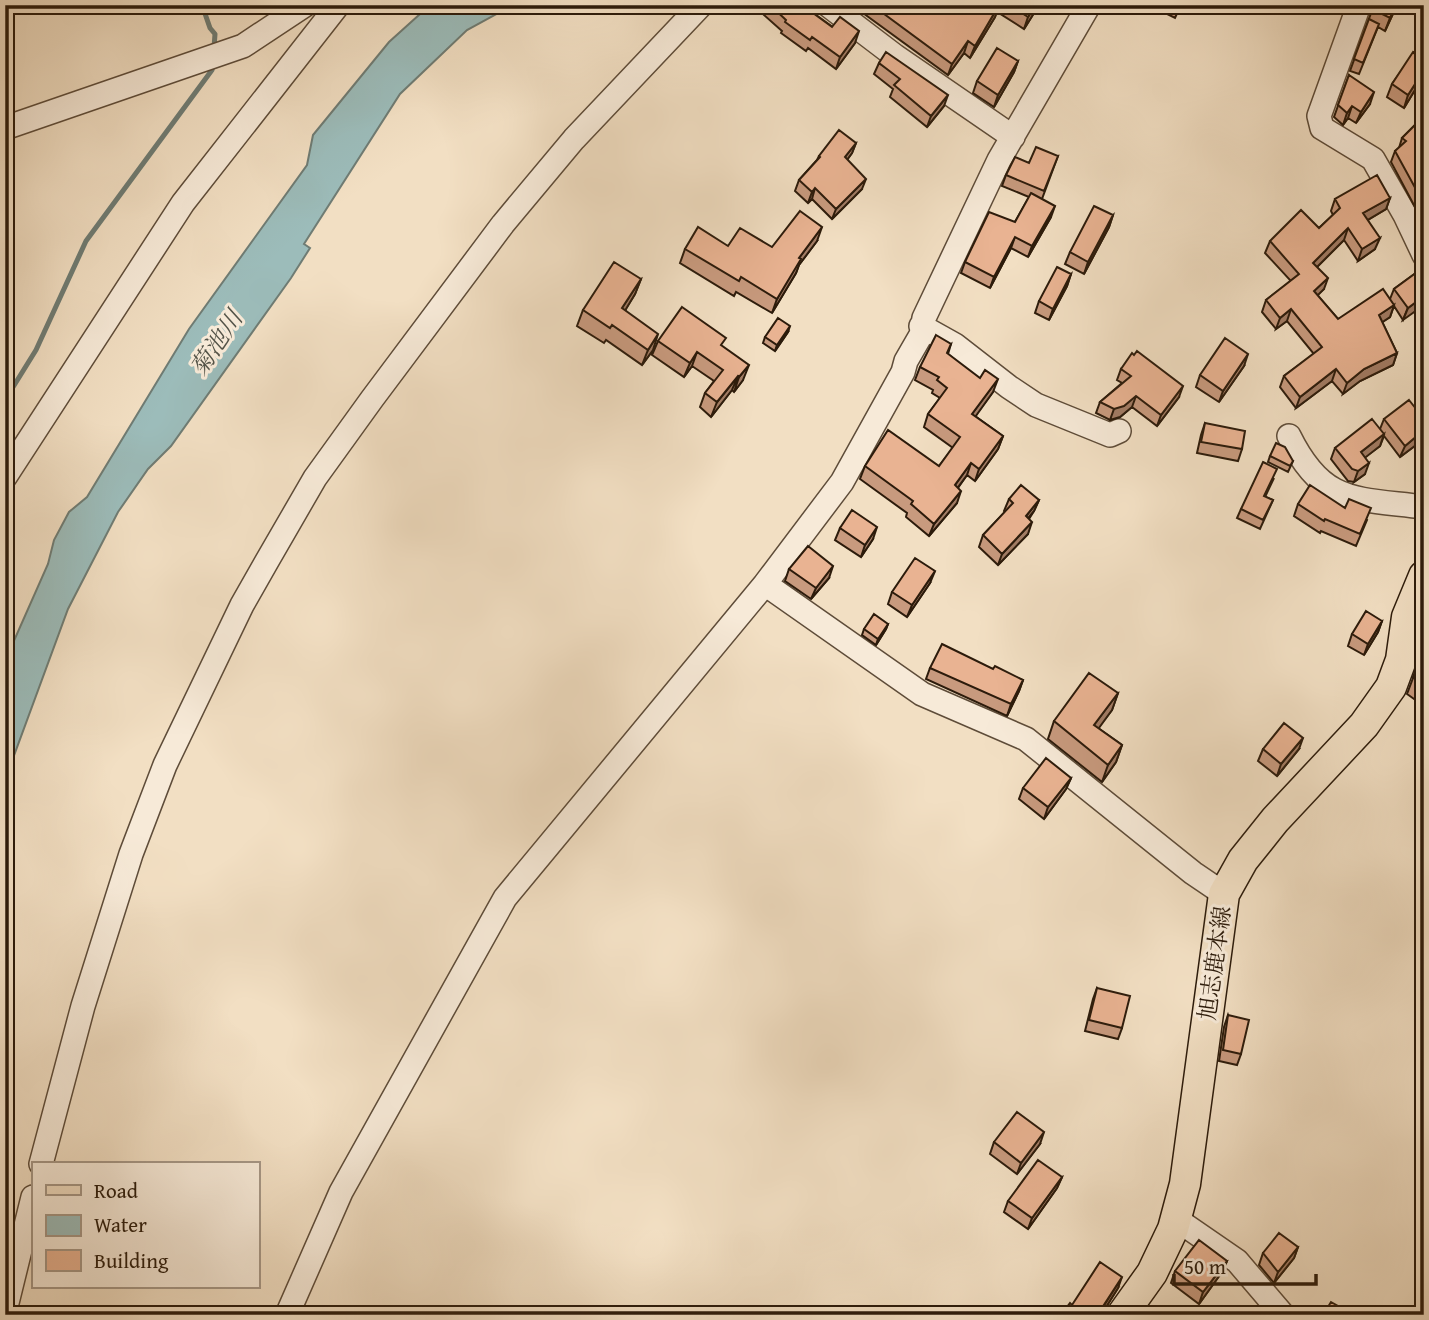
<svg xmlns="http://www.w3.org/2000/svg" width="1429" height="1320" font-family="'Gentium Book Plus','Noto Serif JP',serif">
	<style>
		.water { fill: #9cbcba; stroke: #6f7c74; stroke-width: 2 }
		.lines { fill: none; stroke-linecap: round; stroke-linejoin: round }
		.stream { stroke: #6f7c74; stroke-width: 5 }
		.minor-casing { stroke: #5e4c39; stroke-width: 26 }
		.major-casing { stroke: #2c1b0b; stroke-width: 33 }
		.minor { stroke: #f7ead8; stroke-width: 23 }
		.major { stroke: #f2dfc3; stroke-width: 30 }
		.wall { fill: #c89a7e; stroke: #2c1b0b; stroke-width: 2 }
		.shaded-wall { fill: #a37d66; stroke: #2c1b0b; stroke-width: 2 }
		.building { fill: #e9b392; stroke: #2c1b0b; stroke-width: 2 }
		.labels { text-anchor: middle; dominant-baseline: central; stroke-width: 6; stroke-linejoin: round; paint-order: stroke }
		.street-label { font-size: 23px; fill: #2c1b0b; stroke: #f7ead8 }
		.water-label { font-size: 24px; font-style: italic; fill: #535348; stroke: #f7ead8 }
	</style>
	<rect width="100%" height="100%" fill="#f2dfc3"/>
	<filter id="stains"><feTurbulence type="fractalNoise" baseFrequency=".00286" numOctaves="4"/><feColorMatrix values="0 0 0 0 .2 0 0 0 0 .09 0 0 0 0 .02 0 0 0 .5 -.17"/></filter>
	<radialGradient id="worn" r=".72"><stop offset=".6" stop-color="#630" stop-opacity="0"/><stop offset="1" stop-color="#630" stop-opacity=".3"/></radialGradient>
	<path class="water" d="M430,5h83l-46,25 -67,64 -96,150 6,4 -19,30 -120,168 -23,23 -30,43 -50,97 -63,171v-119l43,-97 6,-24 15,-28 18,-15 102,-168 118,-164 6,-30 76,-93z"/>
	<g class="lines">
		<path class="stream" d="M202,5l8,23 5,6 -1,14
			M5,400l31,-50 50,-109 126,-171 1,-6"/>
		<g class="minor-casing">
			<path id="minor" d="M828,5l67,51 118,81
				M1089,5l-90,155 -75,158 -3,17 -15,26 -3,11 -61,110 -77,102 157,110 104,45 167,134 31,21
				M1359,5l-40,111 3,12 51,31 32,56 19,40
				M5,128l238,-82 62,-41
				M921,326l34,19 54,42 27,18 74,30 9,-4
				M1289,436c34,69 66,62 135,71
				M5,477l178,-274 155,-198
				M41,1164l42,-158 48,-152 34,-89 77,-160 25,-44 48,-83 57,-79 131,-175 71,-85 127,-134
				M1176,1219l61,42 46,54
				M5,1311l28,-114
				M287,1315l54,-123 164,-294 260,-314"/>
		</g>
		<g class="major-casing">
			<path id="major" d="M1122,1315l30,-42 21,-44 12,-45 39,-290 19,-34 32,-40 89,-95 27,-38 10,-27 6,-43 17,-41"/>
		</g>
		<use href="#minor" class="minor"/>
		<use href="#major" class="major"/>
	</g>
	<path class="wall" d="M755,5h47l53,38 -19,26 -28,-21 -2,3 -25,-18 1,-2 -27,-24z
		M852,5h147l-4,12 -25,41 -6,-5 -16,22z
		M1002,5h37l-15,24 -25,-16z
		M1149,5h32l-6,13z
		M1374,5h23l-12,26 -7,-4 -19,47 -9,-3z
		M1414,53l10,22 -20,33 -17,-11 5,-13z
		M1018,61l-4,11 -20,35 -21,-14 4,-12z
		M879,63l65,43 -17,21 -37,-30 3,-8 -19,-15z
		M1349,75l21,29 -14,19 -8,-5 -5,7 -9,-8z
		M1424,116l-5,48 5,4v56l-33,-62 4,-11 4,-3 3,-10z
		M856,143l-4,10 -5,7 15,29 -30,30 -20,-20 -4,4 -13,-12 4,-11 18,-20 2,-4z
		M1058,156l-16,43 9,18 -23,40 -17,-9 -21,40 -29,-15 4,-11 50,-40 14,-25 -27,-11 4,-11 23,-12z
		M1390,198l-4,11 -18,11 7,29 -17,12 -14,-21 -27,27 7,22 -7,6 21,24 52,-20 4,-10 30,-22 -21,53 -9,-14 -4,11 -8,5 15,31 -4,12 -33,16 -17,13 -11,-13 -36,27 -16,-21 4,-11 30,-22 -27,-33 -11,8 -14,-17 4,-12 25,-19 -26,-28 5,-12 49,-13 14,-13 -2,-4 4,-12z
		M1113,215l-4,12 -25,47 -19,-10 5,-12z
		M817,241l-18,24 -3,8 -24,40 -36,-21 -2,4 -54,-33 5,-14 43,-3 44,1z
		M1071,274l-4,12 -18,34 -14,-7 4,-12z
		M641,279l-6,15 -10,16 28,40 -11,15 -36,-25 -2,3 -27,-17 6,-16z
		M788,332l-13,19 -12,-8 2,-6z
		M658,341l65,6 20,33 -9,12 -2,-2 -21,27 -11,-10 5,-14 9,-12 -22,-15 -8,11 -32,-22z
		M951,344l-3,10 45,38 -18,24 28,20 -5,13 -23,32 -8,-6 -9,13 -1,15 -28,33 -23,-19 1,-4 -47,-34 5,-13h74l14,-18 -29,-21 4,-13 12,-16 -8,-5 1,-3 -18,-10 5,-13z
		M1244,366l-25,36 -23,-15 4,-12z
		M1121,369l58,28 -22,29 -25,-19 -12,10 -10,3 -14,-7 4,-11 22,-19 -5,-3z
		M1384,419h40v20l-24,18 -16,-21 -4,10 -15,11v17l-11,8 -6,-1 -17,-22 4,-11 45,-19z
		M1205,423l37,26 -4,12 -41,-8 4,-18z
		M1270,456l23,5 -5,11 -20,-10z
		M1274,478l-9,19 8,3 -13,29 -23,-11 4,-9z
		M1009,499l30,1 -5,11 -5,8 -1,15 -30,31 -19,-18 4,-12 22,-23 -1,-1z
		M1298,504l47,4 22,12 -11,26 -35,-15 -1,2 -26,-17z
		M840,528l33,11 -12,18 -26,-17z
		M789,569l40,9 -18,21 -26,-18z
		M930,583l-23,34 -19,-13 4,-12z
		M1382,621l-4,11 -14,23 -16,-9 4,-12z
		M888,624l-2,5 -10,16 -14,-10 2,-6z
		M1424,649v57l-17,-12z
		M930,668l63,1 30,11 -4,11 -12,25 -81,-37z
		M1118,693l-6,17 -14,18 24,17 -6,17 -14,20 -54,-43 6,-18z
		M1263,749h36l-22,27 -19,-15z
		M1071,778l-5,11 -22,30 -25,-20 4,-11z
		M1097,988l25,40 -4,11 -33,-8 8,-32z
		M1228,1015l13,39 -4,11 -18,-4 5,-34z
		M994,1142l46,2 -23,30 -27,-20z
		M1062,1177l-5,11 -29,41 -24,-17 4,-11z
		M1298,1247l-4,11 -20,25 -15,-18 4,-12z
		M1227,1261l-5,11 -23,32 -28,-21 4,-12z
		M1118,1288l-17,27h-40l11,-10z"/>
	<path class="shaded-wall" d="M999,5l-4,12 -25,41 5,-12z
		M1036,5h3l-15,24 4,-12z
		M1396,5h1l-12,26 5,-13z
		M859,31l-4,12 -19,26 4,-12z
		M968,41l-4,12 -16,22 4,-11z
		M1018,61l-4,11 -20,35 4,-12z
		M1424,70v5l-20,33 4,-13z
		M1374,92l-4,12 -14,19 5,-11z
		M948,95l-4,11 -17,21 4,-11z
		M1352,106l-4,12 -5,7 4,-12z
		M856,143l-4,10 -11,15 4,-11z
		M1424,152v7l-13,12 5,-11z
		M866,179l-4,10 -30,30 4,-10z
		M815,188l-3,11 -4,4 4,-11z
		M1390,198l-4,11 -27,16 4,-12z
		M1055,206l-4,11 -23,40 4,-11z
		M1113,215l-4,12 -25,47 4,-12z
		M822,227l-5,14 -18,24 -3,8 -24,40 5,-14 22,-41z
		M1348,228l-4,12 -35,35 4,-12z
		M1015,237l-4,11 -21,40 4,-11z
		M1380,238l-5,11 -17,12 4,-12z
		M1071,274l-4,12 -18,34 4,-11z
		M1328,278l-4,11 -14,14 4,-12z
		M641,279l-6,15 -18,30 5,-16z
		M1424,296v9l-21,15 5,-12z
		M1394,305l-4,12 -15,10 4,-12z
		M1291,309l-4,12 -11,8 4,-11z
		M790,326l-2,6 -13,19 2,-6z
		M658,334l-5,16 -11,15 6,-15z
		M697,352l-5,14 -8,11 6,-14z
		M1397,353l-4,12 -33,16 -17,13 4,-11 17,-14z
		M1248,354l-4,12 -25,36 4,-11z
		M749,365l-6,15 -9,12 5,-15z
		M1336,369l-4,12 -36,27 4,-11z
		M738,376l-6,14 -21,27 6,-15z
		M998,379l-5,13 -25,35 4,-13z
		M1183,386l-4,11 -22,29 4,-11z
		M1136,396l-4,11 -12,10 -10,3 4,-11z
		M1424,430v9l-24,18 5,-11z
		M1384,434l-4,12 -23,18 4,-12z
		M1003,436l-5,13 -23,32 4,-12z
		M971,463l-4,12 -17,23 5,-13z
		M1369,463l-4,11 -11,8 4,-11z
		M961,491l-4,12 -28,33 5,-12z
		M1039,500l-5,11 -13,16 5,-11z
		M1032,522l-4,12 -30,31 4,-11z
		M877,527l-4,12 -12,18 4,-12z
		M833,566l-4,12 -18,21 5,-11z
		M935,571l-5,12 -23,34 5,-12z
		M1382,621l-4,11 -14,23 4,-11z
		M888,624l-2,5 -10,16 2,-6z
		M1023,680l-4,11 -12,25 4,-12z
		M1118,693l-6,17 -24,33 6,-18z
		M1303,738l-4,11 -22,27 4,-12z
		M1122,745l-6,17 -14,20 6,-17z
		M1071,778l-5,11 -22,30 4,-12z
		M1044,1132l-4,12 -23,30 4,-11z
		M1062,1177l-5,11 -29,41 4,-11z
		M1298,1247l-4,11 -20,25 4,-11z
		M1227,1261l-5,11 -23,32 4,-12z
		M1122,1277l-4,11 -17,27h-3z"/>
	<path class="building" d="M770,5h32l30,22 8,-10 19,14 -19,26 -28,-20 -2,3 -25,-18 1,-2z
		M872,5h127l-24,41 -7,-5 -16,23z
		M1009,5h27l-8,12z
		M1374,5h22l-6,13 -18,-9z
		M1369,19l10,5 -16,39 -9,-4z
		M1424,35v35l-16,25 -16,-11 21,-32 1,1z
		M997,48l21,13 -20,34 -21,-14z
		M886,52l62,43 -17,21 -37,-31 6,-6 -21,-16z
		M1349,75l25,17 -13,20 -9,-6 -5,7 -9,-8z
		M1424,116v36l-8,8 8,8v36l-29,-53 11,-10 -4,-3z
		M839,130l17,13 -11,14 21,22 -30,30 -21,-21 -3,4 -13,-12 21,-23 -1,-1z
		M1036,147l22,9 -14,35 -38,-16 9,-18 14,6z
		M1377,175l13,23 -27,15 17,25 -18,11 -14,-21 -35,35 15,15 -14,13 24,28 45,-30 11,16 -15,10 18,38 -33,16 -17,14 -11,-14 -36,28 -16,-21 38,-29 -31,-38 -11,9 -14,-18 33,-26 -29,-33 31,-31 18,18 21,-20 -5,-9z
		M1031,193l24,13 -23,40 -17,-9 -21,40 -29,-15 24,-50 26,10z
		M1094,206l19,9 -25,47 -18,-10z
		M800,211l22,16 -23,31 2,1 -24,40 -36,-22 -2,4 -54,-32 13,-22 30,19 12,-18 32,19z
		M614,262l27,17 -19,29 36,26 -10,16 -36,-25 -2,3 -27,-18z
		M1057,267l14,7 -18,35 -14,-8z
		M1424,267v29l-16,12 -14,-19z
		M682,307l44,31 -5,7 28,20 -10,12 -1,-1 -21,26 -12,-9 18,-23 -26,-18 -7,11 -32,-22z
		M778,318l12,8 -13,19 -12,-8z
		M936,335l15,9 -4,9 33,25 5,-8 13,9 -26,35 31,22 -24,33 -8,-6 -16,22 6,6 -27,33 -23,-20 2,-3 -48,-35 23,-36 51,36 21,-29 -32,-23 19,-26 -10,-8 2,-3 -19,-10z
		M1225,338l23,16 -25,37 -23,-16z
		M1137,351l46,35 -22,29 -25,-19 -12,10 -10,3 -14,-7 31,-26 -10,-7 11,-16 2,2z
		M1409,400l15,19v11l-19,16 -21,-27z
		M1372,419l12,15 -23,18 8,11 -11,8 -6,-2 -17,-21z
		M1205,423l40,8 -3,18 -41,-7z
		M1276,443l9,4 8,14 -3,5 -20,-10z
		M1263,462l14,7 -13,27 9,4 -10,20 -22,-11z
		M1021,485l18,15 -13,16 6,6 -30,32 -19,-19 30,-32 -4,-4z
		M1310,485l35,23 4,-9 22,9 -11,26 -35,-15 -1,2 -26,-17z
		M852,510l25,17 -12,18 -25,-17z
		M808,546l25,20 -17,22 -27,-19z
		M915,558l20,13 -23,34 -20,-13z
		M1366,611l16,10 -14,23 -16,-10z
		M874,614l14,10 -10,15 -14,-10z
		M942,644l51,25 2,-3 28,14 -12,24 -81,-36z
		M1424,649v35l-11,-7z
		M1089,673l29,20 -24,32 28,20 -14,20 -54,-44z
		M1284,723l19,15 -22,26 -18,-15z
		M1046,758l25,20 -23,29 -25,-19z
		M1097,988l33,8 -8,32 -33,-8z
		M1228,1015l21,5 -8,34 -18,-4z
		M1017,1112l27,20 -23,31 -27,-21z
		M1038,1160l24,17 -30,41 -24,-17z
		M1279,1233l19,14 -20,25 -15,-19z
		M1199,1240l28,21 -24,31 -28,-21z
		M1100,1262l22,15 -24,37 -9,-6 -5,7h-23l9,-12 2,2z
		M1331,1302l23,13h-31z
		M1222,1307l10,8h-16z"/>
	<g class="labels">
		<g class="street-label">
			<text transform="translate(1214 963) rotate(-82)">旭志鹿本線</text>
		</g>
		<g class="water-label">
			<text transform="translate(216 343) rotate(-56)">菊池川</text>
		</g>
	</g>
	<rect width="1429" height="1320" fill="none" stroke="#f2dfc3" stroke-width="28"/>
	<rect x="7" y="7" width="1415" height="1306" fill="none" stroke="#2c1b0b" stroke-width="3.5"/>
	<rect x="14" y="14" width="1401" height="1292" fill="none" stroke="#2c1b0b" stroke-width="2"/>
	<rect x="32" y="1162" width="228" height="126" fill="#f7ead8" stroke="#a69786" stroke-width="2"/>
	<rect x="46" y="1185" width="35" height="10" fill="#f2dfc3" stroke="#a69786" stroke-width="2"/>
	<text x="94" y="1198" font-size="21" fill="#2c1b0b">Road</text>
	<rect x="46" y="1215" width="35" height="21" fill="#9cbcba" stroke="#a69786" stroke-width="2"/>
	<text x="94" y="1232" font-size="21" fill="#2c1b0b">Water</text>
	<rect x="46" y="1250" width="35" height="21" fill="#e9b392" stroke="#a69786" stroke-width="2"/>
	<text x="94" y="1268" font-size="21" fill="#2c1b0b">Building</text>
	<path d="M1174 1274v10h142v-10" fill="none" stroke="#2c1b0b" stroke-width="3.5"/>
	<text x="1184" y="1274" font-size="21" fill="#2c1b0b" stroke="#f7ead8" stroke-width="5" paint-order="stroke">50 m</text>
	<rect width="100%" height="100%" filter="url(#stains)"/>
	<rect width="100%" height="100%" fill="url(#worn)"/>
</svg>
